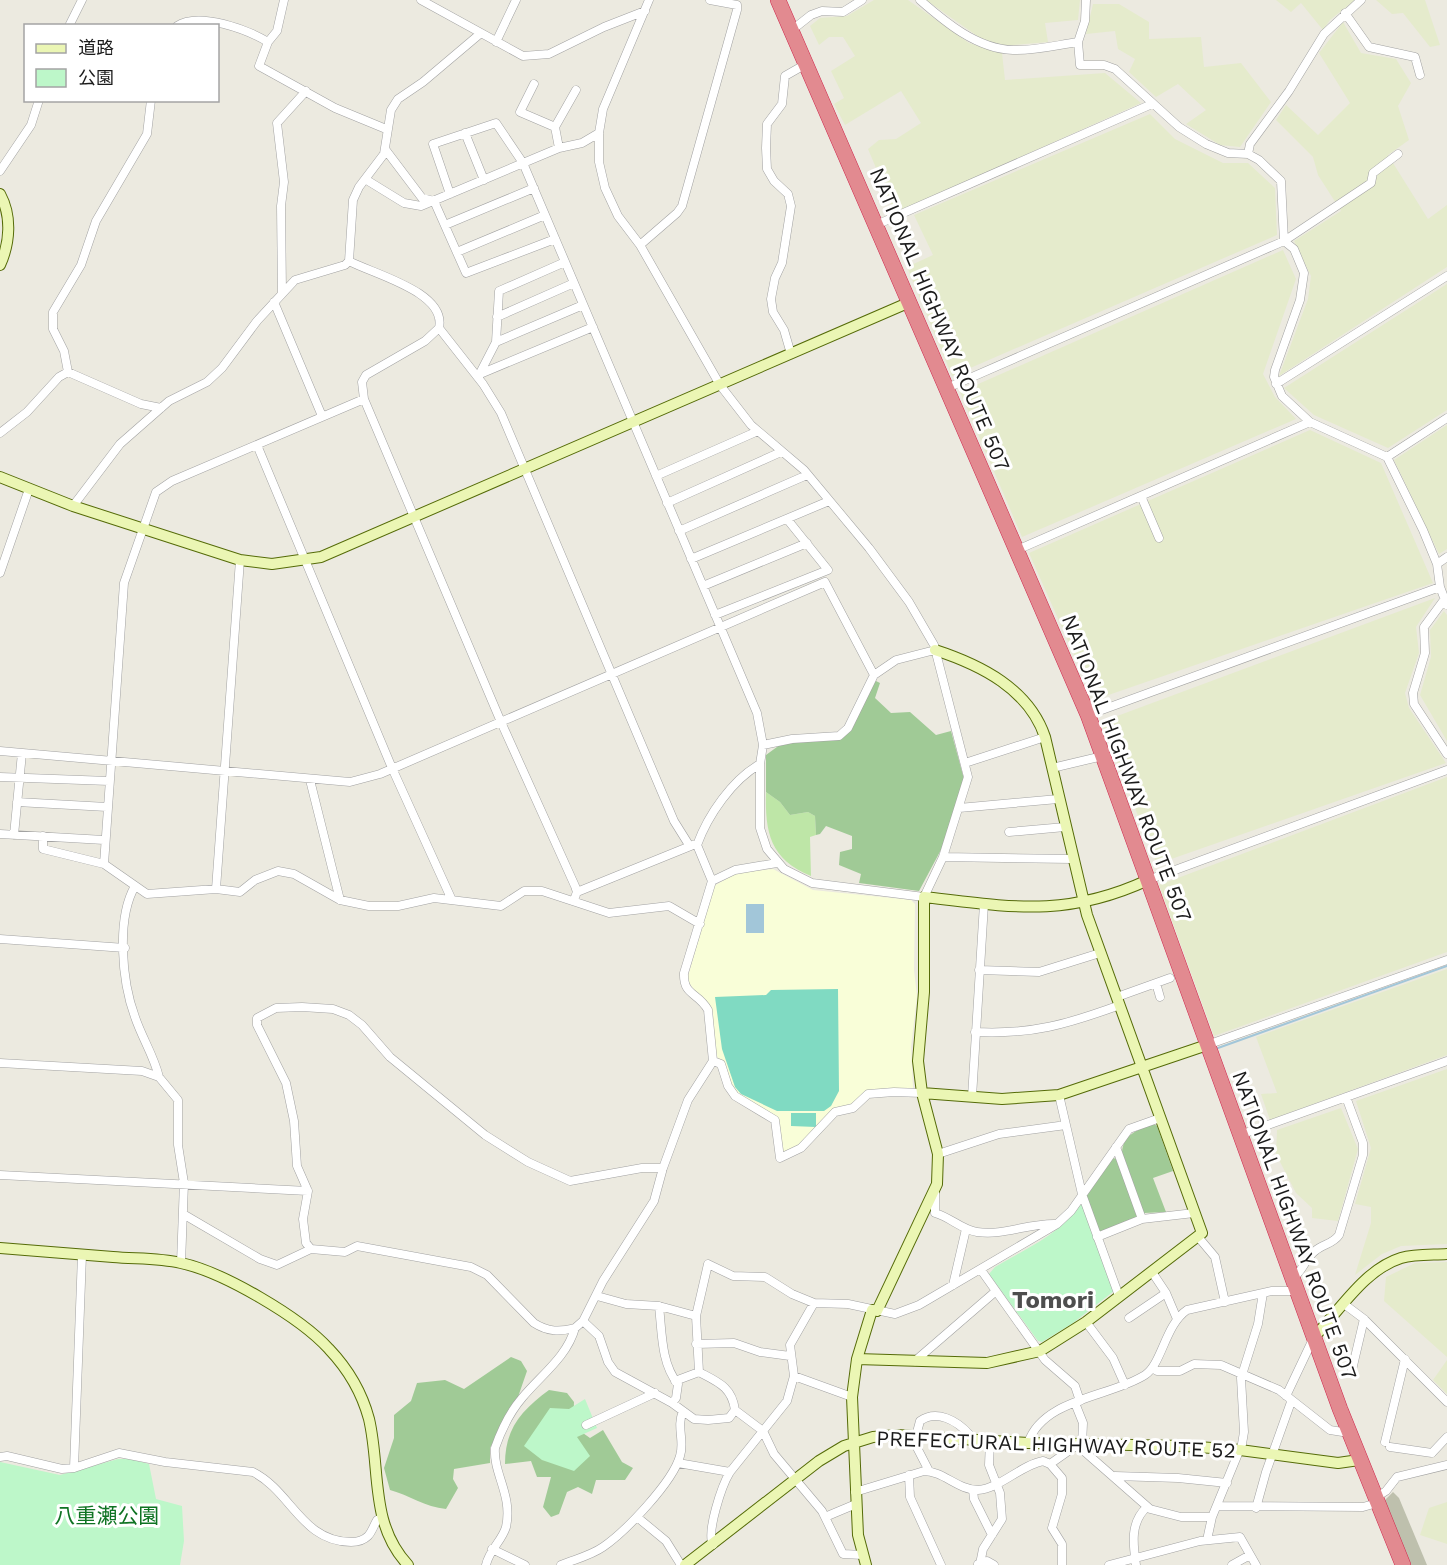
<svg xmlns="http://www.w3.org/2000/svg" width="1447" height="1565" font-family="'Work Sans','Noto Sans JP',sans-serif">
	<style>
		.education { fill: #f9fed8 }
		.construction { fill: #bec0ad }
		.farmland { fill: #e5ebcc }
		.grass { fill: #bee6a7 }
		.forest { fill: #a0ca96 }
		.park { fill: #bdf7c9 }
		.pitch { fill: #80dac2 }
		.water { fill: #a2c6d9 }
		.lines { fill: none; stroke-linecap: round; stroke-linejoin: round }
		.stream { stroke: #a2c6d9; stroke-width: 2 }
		.street-casing { stroke: #a2a2a2; stroke-width: 9 }
		.secondary-casing { stroke: #556b08; stroke-width: 12 }
		.highway-casing { stroke: #ce294e; stroke-width: 16 }
		.street { stroke: #fff; stroke-width: 8 }
		.secondary { stroke: #ebf6b4; stroke-width: 10 }
		.highway { stroke: #e28a90; stroke-width: 15 }
		.labels { text-anchor: middle; dominant-baseline: central; stroke-width: 6; stroke-linejoin: round; paint-order: stroke }
		.street-label { font-size: 21px; fill: #1b1b1b; stroke: #fff }
		.park-label { font-size: 21px; fill: #0f7323; stroke: #fff }
		.quarter-label { font-size: 24px; font-weight: bold; fill: #4e4e4e; stroke: #fff }
	</style>
	<rect width="100%" height="100%" fill="#eceae0"/>
	<path class="education" d="M773,869l40,21 98,10 4,4 -1,66 3,26 -6,51 2,41 -2,2 -17,-1 -62,22 -32,35 -15,7 -3,-1 -6,-35 -35,-19 -11,-12 -4,-19 -11,-13 -4,-42 -24,-32 27,-94 23,-13z"/>
	<path class="construction" d="M1393,1492l6,6 28,67h-16l-27,-64z"/>
	<path class="farmland" d="M874,0h34l61,43 33,10 3,27 100,-7 36,30 -246,110 -27,-64 11,-9 17,-1 25,-16 -20,-32 -56,34 -11,-21 10,-6 -13,-27 24,-15 -12,-19h-14l-10,8 -9,-19 10,-8 27,-2z
		M926,0h154l-2,20 -33,3 3,19 -46,4 -22,-8z
		M1276,0h79l-25,20 -7,10 -22,-27 -10,9z
		M1376,0h49l15,45 -10,2 -27,-34 -11,1z
		M1093,4h26l30,18v17l52,-2 3,30 37,-4 30,39 -31,45 -20,-2 -34,-21 20,-14 -28,-26 -22,13 -27,-25 6,-13 -17,-10 -3,-18 -29,3z
		M1343,22l18,31 35,6 15,24 -13,23 11,34 -21,15 40,64 19,-14v62l-168,109 29,-77 3,-23 -17,-35 47,-30 -23,-36 -5,-18 -37,-37 10,-15 32,30 32,-32 -31,-50z
		M1150,114l25,25 48,24h25l27,25 2,47 -325,141 -45,-109 26,-12 -19,-40z
		M1283,250l13,29 -33,95 12,23 21,22 -274,118 -62,-145z
		M1447,284v126l-59,38 -74,-33 -30,-27z
		M1447,425v124l-8,5 -45,-94z
		M1310,430l71,33 52,120 -339,117 -65,-147z
		M1435,598l-19,29 3,26 -14,40 4,15 37,55 -289,101 -56,-142z
		M1444,611l3,4v126l-27,-46 11,-38 -1,-27z
		M1447,777v175l-233,84 -55,-151z
		M1447,969v86l-177,65 -9,-26 16,-1 -21,-56z
		M1447,1069v175l-46,2 -19,8 -27,21 16,-52v-16l-16,-3 16,-56 -15,-47z
		M1341,1108l17,41 -20,72 -26,-3v-10l-16,-15 -20,-39 1,-24z
		M1447,1262v95l-63,-56 2,-24 29,-14z
		M1447,1360v34l-14,-14z
		M1447,1502v42l-27,-9 9,-27z"/>
	<path class="grass" d="M766,792l14,10 10,13 18,-3 7,4 1,19 -6,2 1,39c-41,-17 -46,-43 -45,-84z"/>
	<path class="forest" d="M874,680l6,3 -5,15 16,15 19,-1 26,23 15,-4 13,48 -21,67 -24,45 -60,-8 2,-9 -22,-9 1,-13 12,-3v-13l-26,-10 -6,8 -4,1 -1,-19 -7,-4 -18,3 -10,-13 -14,-10v-37l15,-11 59,-5z
		M1154,1124l3,2 16,45 -20,7 13,34 -22,1 -22,-61c2,-19 16,-22 32,-28z
		M1112,1158l6,1 20,57 -37,17 -3,-2 -12,-37z
		M511,1357l10,4 6,10 -9,26 -28,51v15l-36,6 -1,10 5,9 -12,21c-21,-2 -37,-14 -56,-19l-6,-22 10,-30v-23l17,-14 6,-18 28,-3 19,9z
		M549,1390l18,3 7,9 -1,24 17,12 13,-8 19,32 11,6 -8,12h-29l-4,14 -14,-7 -11,5 -8,22 -8,3 -8,-10 8,-30h-14l-6,-16 -26,3c0,-36 17,-54 44,-74z"/>
	<path class="park" d="M1081,1202l33,89 -41,32 -31,19 -4,-1 -49,-67 6,-7c30,-18 69,-34 86,-65z
		M585,1399l12,29 -20,9 13,19 -16,15 -32,-11 -18,-14 26,-38 19,1z
		M118,1459h13l18,5 7,35 26,7 2,35 -4,24h-180v-103l60,13z"/>
	<path class="pitch" d="M838,989l1,102 -8,15 -7,5h-47l-36,-17 -6,-7 -13,-38 -7,-52 51,-2 5,-5z
		M791,1113h25v14l-25,-1z"/>
	<path class="water" d="M746,904h18v29h-18z"/>
	<g class="lines">
		<path class="stream" d="M1218,1048l229,-82"/>
		<g class="street-casing">
			<path id="street" d="M284,0l-7,31 -9,11 -9,24 76,42 51,21
				M421,0l102,56 26,-2 55,-27 41,-16
				M649,0l-46,109 -4,24v29l6,26 13,28 22,29 80,140 31,40 53,45 65,78 40,54 25,43 34,132 -25,80 -19,40 -112,-14 -28,-14 -17,-20 -7,-21v-64
				M920,0c25,22 57,49 93,50 21,1 44,-5 65,-8
				M1086,0l-1,21 -7,21 2,23h24l11,4 64,58 27,17 22,9 20,1 11,6 22,21 3,60 10,8 10,24 -4,27 -25,70 -1,7 8,19 28,26 77,35 36,73 14,34 3,23 7,18
				M1345,13l24,34 46,10 5,18
				M69,26l13,-26
				M177,26c22,-15 71,4 91,16
				M792,30l19,-15 11,-4 21,1 19,-12
				M496,42l20,-42
				M534,84l-14,28 35,15
				M465,133l19,47
				M559,148l-4,-21 21,-37
				M385,149l37,49 12,3 32,72 89,-34
				M1248,154l2,-10 39,-53 35,-57 37,-34
				M0,171l31,-46 8,-25
				M365,179l39,24 17,3 138,-58 23,-5 17,-10
				M450,194l-17,-50 63,-21 27,40 234,550 6,32 -3,19c-28,16 -52,51 -63,81l15,36 -28,92c-1,23 14,19 24,37l5,51 -25,39 -25,68 -9,33 -51,80 -20,40 -8,7c-15,4 -27,4 -41,-5l-47,-48 -16,-8 -114,-21 -12,6 -34,-3 -5,-6 -3,-24 5,-28 -11,-25 -3,-45 -8,-38 -29,-58v-7l19,-10 26,-1 31,2 16,6 13,10 28,32 95,78 43,27 42,19 72,-13h21
				M445,225l89,-37
				M876,225l276,-121
				M640,245l37,-32 5,-7 55,-196v-5l-27,-5
				M457,252l88,-37
				M349,261c24,13 98,31 90,67l-14,13 -59,34 -4,7 2,17 137,323 74,164 2,6 -3,8
				M282,293l-1,-87 3,-24 -7,-59 29,-32
				M274,302l48,114
				M497,317l77,-34
				M439,328l44,56 18,29 173,408 15,24
				M496,342l87,-37
				M791,354l-7,-24 -11,-18 -2,-13 4,-21 7,-15 9,-57 -3,-12 -14,-13 -7,-12 -1,-21 1,-24 15,-20 3,-28 21,-12
				M68,372l-4,-21 -11,-22v-17l28,-47 15,-44 51,-87 4,-34
				M480,373l16,-31 3,-51 66,-29
				M480,374l113,-47
				M1276,384l171,-108
				M947,388l337,-147 87,-58 2,-10 25,-19
				M364,399l-192,82 -16,11 -32,91 -20,281 43,30 69,-5 24,3 15,-12 23,-9 16,3 46,26 29,6h29l36,-8 67,8 23,-15h18l67,22 60,-7 31,18
				M0,433l27,-21 32,-35 9,-5 73,32 20,4
				M257,445l135,323 59,130
				M1387,457l60,-39
				M656,476l102,-45
				M1141,496l18,42
				M667,503l114,-51
				M73,506l47,-62 49,-43 38,-19 15,-14 35,-47 38,-41 50,-15 4,-4 4,-61 6,-13 25,-33 7,-44 7,-11 25,-17 58,-49
				M679,531l128,-56
				M1017,550l293,-128
				M691,559l138,-58
				M1437,564l10,-7
				M0,573l29,-84
				M703,586l104,-43
				M1444,600l-20,27 1,26 -12,40 1,11 33,50
				M715,615l113,-45 -41,-51
				M1088,715l352,-128
				M763,745l29,-6 47,-3 9,-8 26,-53 22,-15 39,-10
				M0,751l350,31 30,-8 445,-192 49,93
				M965,763l80,-26
				M1052,768l51,-12
				M0,777l109,4
				M310,780l30,120
				M17,802l90,5
				M959,808l99,-9
				M1009,832l56,-5
				M0,834l104,6
				M14,835l8,-82
				M43,836v13l61,15
				M943,857l129,2
				M1148,880l299,-110
				M712,881l23,-11 42,-7
				M135,886c-19,33 -13,96 0,131 7,21 19,39 24,60
				M216,889l24,-329
				M577,892l116,-47
				M0,939l125,9
				M979,970l60,2 61,-19
				M1156,983l4,14
				M1117,997l53,-19
				M975,1032c56,3 93,-8 145,-27
				M1207,1045l240,-85
				M713,1061l8,3 7,22 7,10 40,24 5,38 21,-10 34,-36 18,-4 15,-14 26,-2 28,1
				M0,1063l142,8 17,6 19,23v45l6,38 -3,80
				M1059,1095l23,99 37,102
				M972,1097l12,-193
				M1240,1135l207,-74
				M1116,1147l26,72
				M938,1154l61,-20 67,-9
				M0,1175l308,16
				M935,1193v20c15,4 27,17 42,19 27,4 51,-9 79,-8
				M183,1214l77,45 17,6 34,-16
				M1097,1237l45,-18 52,-6
				M1199,1238l16,19 10,45
				M82,1255l-8,213 45,-15 46,9 88,10c38,19 49,70 98,70 7,0 12,-1 17,-6 4,-4 6,-11 9,-16l4,-2
				M981,1270l64,90 30,26 5,15
				M1152,1272l14,21 11,26
				M1293,1278c10,-7 12,-19 22,-27 8,-7 18,-7 24,-16l24,-80v-12l-17,-46
				M953,1285l13,-56
				M597,1296l29,8 33,2 37,10 3,56c19,10 33,15 36,38l28,21 11,23 48,57 21,43 20,1
				M1344,1304l20,15 83,83
				M659,1306c3,26 2,58 19,78l-2,14 -4,5
				M696,1316l12,-52 25,12 32,1 27,17 22,9
				M1129,1318l37,-25
				M583,1321l16,15 9,26 7,10 57,31 22,16 14,1 21,-2 6,-8
				M1086,1322l27,36 12,27
				M696,1344l38,-1 26,9 30,4
				M915,1361l81,-70
				M1153,1368l4,3h23l14,-7 27,1 58,25 51,40 19,3
				M1352,1370l12,-51
				M794,1376l58,21
				M675,1381l24,-9
				M1286,1396l28,-59
				M1075,1403l8,20 -1,22
				M586,1425l69,-32
				M911,1436l18,35
				M916,1436l4,-15c17,-12 37,0 49,13v5
				M1385,1442l20,-83
				M1028,1443c15,-45 83,-46 117,-68 17,-11 20,-50 42,-65l85,-19h26
				M1390,1447l42,6
				M1432,1453l15,-16
				M0,1457l7,-1 55,13 12,-1
				M678,1463l52,9
				M1050,1464l27,-19 73,64 31,8h31
				M909,1475l1,22 31,68
				M1115,1476l63,2 49,5
				M973,1490l1,9 18,36
				M855,1492l69,-21c19,0 34,19 54,19 21,-1 43,-25 65,-29l7,3 12,14v16l-10,34 10,16v21
				M1375,1498l11,-7 11,-14 50,-12
				M1218,1506l145,1 14,-4
				M1256,1508l10,-36 25,-70
				M637,1517l29,24 15,24
				M825,1517l31,-13
				M1207,1540l5,-23 30,-73 2,-12 -3,-54 17,-54 5,-31
				M713,1545c-7,-13 9,-60 17,-73l57,-71 7,-25 -4,-31 24,-42 34,1 47,10 24,-9 138,-81 14,-13 58,-82 31,-11
				M492,1549l33,16
				M978,1564l9,-3 7,4
				M980,1564l3,-15 19,-30 -2,-26 -11,-28 1,-24
				M486,1565c3,-15 16,-24 20,-38 7,-32 -13,-53 -11,-79 6,-17 15,-36 27,-50 19,-23 45,-41 53,-70
				M561,1565c14,-6 29,-9 42,-18 22,-15 70,-65 77,-91 5,-15 -4,-29 3,-45
				M1109,1565l91,-24 40,-4 16,28
				M1136,1565c-3,-21 -6,-43 11,-58
				M1232,1565l18,-10"/>
		</g>
		<g class="secondary-casing">
			<path id="secondary" d="M0,194c12,22 10,49 0,71
				M0,477l73,29 167,54 32,4 49,-7 589,-255
				M922,1093l80,6 57,-4 148,-50
				M0,1248c38,3 75,6 113,9 22,2 46,1 68,6 42,9 119,54 148,86 19,20 33,44 40,70 12,51 0,104 39,146
				M877,1311l60,-127 1,-30 -16,-61 -4,-32 6,-69v-95c87,10 142,21 224,-17
				M1315,1336c25,-26 50,-67 86,-78 14,-4 31,-3 46,-4
				M857,1359l130,4 53,-12 46,-29 116,-89 -115,-318 -42,-178c-16,-48 -64,-72 -110,-87
				M685,1565l134,-104 25,-15 29,-9 24,-2 131,8 156,3 56,4 98,13 21,-3
				M866,1565l-8,-30 -6,-138 5,-38 15,-49"/>
		</g>
		<g class="highway-casing">
			<path id="highway" d="M778,0l310,715 252,694 63,156"/>
		</g>
		<use href="#street" class="street"/>
		<use href="#secondary" class="secondary"/>
		<use href="#highway" class="highway"/>
	</g>
	<g class="labels">
		<g class="street-label">
			<text transform="translate(940 319) rotate(67)">NATIONAL HIGHWAY ROUTE 507</text>
			<text transform="translate(1127 768) rotate(69)">NATIONAL HIGHWAY ROUTE 507</text>
			<text transform="translate(1295 1225) rotate(70)">NATIONAL HIGHWAY ROUTE 507</text>
			<text transform="translate(1056 1444) rotate(2)">PREFECTURAL HIGHWAY ROUTE 52</text>
		</g>
		<g class="park-label">
			<text x="107" y="1515">八重瀬公園</text>
		</g>
		<g class="quarter-label">
			<text x="1053" y="1300">Tomori</text>
		</g>
	</g>
	<rect x="24" y="24" width="195" height="78" fill="#ffffff" stroke="#a4a4a4" stroke-width="1.5"/>
	<rect x="36" y="44" width="30" height="9" fill="#ebf6b4" stroke="#a4a4a4" stroke-width="1.5"/>
	<text x="78" y="54" font-size="18" fill="#1b1b1b">道路</text>
	<rect x="36" y="69" width="30" height="18" fill="#bdf7c9" stroke="#a4a4a4" stroke-width="1.5"/>
	<text x="78" y="84" font-size="18" fill="#1b1b1b">公園</text>
</svg>
